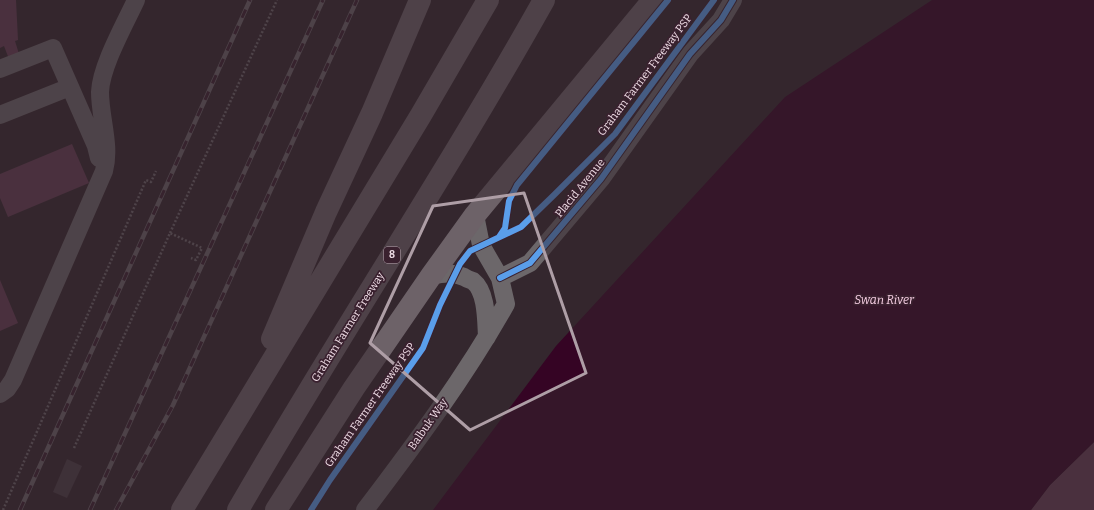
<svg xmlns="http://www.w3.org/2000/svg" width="1094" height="510" font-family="Bitter,serif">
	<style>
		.green { fill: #643d52 }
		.water { fill: #350424 }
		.building { fill: #4a3e45 }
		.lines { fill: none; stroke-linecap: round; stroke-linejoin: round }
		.path { stroke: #6d666a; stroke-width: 2.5; stroke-dasharray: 2 2; stroke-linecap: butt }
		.minor { stroke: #6c676a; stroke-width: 18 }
		.highway { stroke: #6d6268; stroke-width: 22 }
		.rail-casing { stroke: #6c6469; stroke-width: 4.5 }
		.rail { stroke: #3a212f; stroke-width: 3; stroke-dasharray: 9; stroke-linecap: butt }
		.cycleway-casing { stroke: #3a212f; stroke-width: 8 }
		.cycleway { stroke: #5a9eea; stroke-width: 6 }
		.marked { fill: none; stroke: #ae9ea6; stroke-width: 3; stroke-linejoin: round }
		.labels { text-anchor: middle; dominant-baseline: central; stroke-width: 3.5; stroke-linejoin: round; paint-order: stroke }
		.shield { fill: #3a212f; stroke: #b9a5b0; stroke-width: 1 }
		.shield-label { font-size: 10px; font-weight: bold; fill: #f0dee7 }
		.street-label { font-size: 11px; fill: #f0dee7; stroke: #3a212f }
		.water-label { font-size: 12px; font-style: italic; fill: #f7cfe4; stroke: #3a212f }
	</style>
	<rect width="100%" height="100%" fill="#34272e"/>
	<path class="green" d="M0,0h16l2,40 -3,1 4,13 -10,5 -5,-13 -4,2z
		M72,144l17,39 -81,34 -8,-19v-24z
		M0,280l18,43 -18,8z
		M1094,442v68h-63l19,-25z"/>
	<path class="water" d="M932,0h162v442l-44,43 -19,25h-598l123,-164 229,-249z"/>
	<path class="building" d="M67,459l15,7 -15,32 -14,-6z"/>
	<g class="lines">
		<path class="path" d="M170,233l107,-233
			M74,448l96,-215 32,15 -6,12 -5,-2
			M3,510l143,-330 5,2 5,-11"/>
		<path class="minor" d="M0,69l53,-21 43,98 3,12
			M0,115l70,-28
			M431,276c14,-3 20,-4 33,1 3,2 6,3 9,4 14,11 13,40 14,56
			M500,278l30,-15 71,-84 89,-125 31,-34 12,-20
			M0,394l7,-5 6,-9 91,-209c7,-25 -4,-53 -4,-79 1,-26 25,-68 36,-92
			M365,510c50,-66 100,-133 141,-206l-6,-26 -19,-33 -6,-30"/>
		<path class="highway" d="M272,339l54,-127 46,-99 48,-113
			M182,510l239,-395 67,-115
			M238,510c99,-172 209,-337 306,-510
			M276,510l78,-122 77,-112 44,-61 178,-215"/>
		<g class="rail-casing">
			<path id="rail" d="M20,510l230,-510
				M90,510l233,-510
				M116,510l57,-105 184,-405"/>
		</g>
		<use href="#rail" class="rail"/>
		<g class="cycleway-casing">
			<path id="cycleway" d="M499,237l6,-9 4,-27 8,-16 151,-185
				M500,278l30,-15 71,-84 89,-125 31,-34 12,-20
				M311,510l19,-30 93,-132 17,-43 20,-41 10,-13 51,-24 33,-32 61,-61 99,-134"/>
		</g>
		<use href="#cycleway" class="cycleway"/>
	</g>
	<path d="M0 0H1094V510H0ZM524,193l62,180 -116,57 -100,-87 63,-137z" fill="#34272e" fill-opacity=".55" fill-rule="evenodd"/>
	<path class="marked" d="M524,193l62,180 -116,57 -100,-87 63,-137z"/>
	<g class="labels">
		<rect class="shield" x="384" y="247" width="16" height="16" rx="3"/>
		<g class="shield-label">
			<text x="392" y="255">8</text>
		</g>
		<g class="street-label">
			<text transform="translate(645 75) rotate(-53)">Graham Farmer Freeway PSP</text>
			<text transform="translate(580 188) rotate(-51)">Placid Avenue</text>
			<text transform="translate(348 327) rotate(-58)">Graham Farmer Freeway</text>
			<text transform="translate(370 405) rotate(-55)">Graham Farmer Freeway PSP</text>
			<text transform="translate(428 424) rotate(-55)">Balbuk Way</text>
		</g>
		<g class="water-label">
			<text x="884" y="300">Swan River</text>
		</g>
	</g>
</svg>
